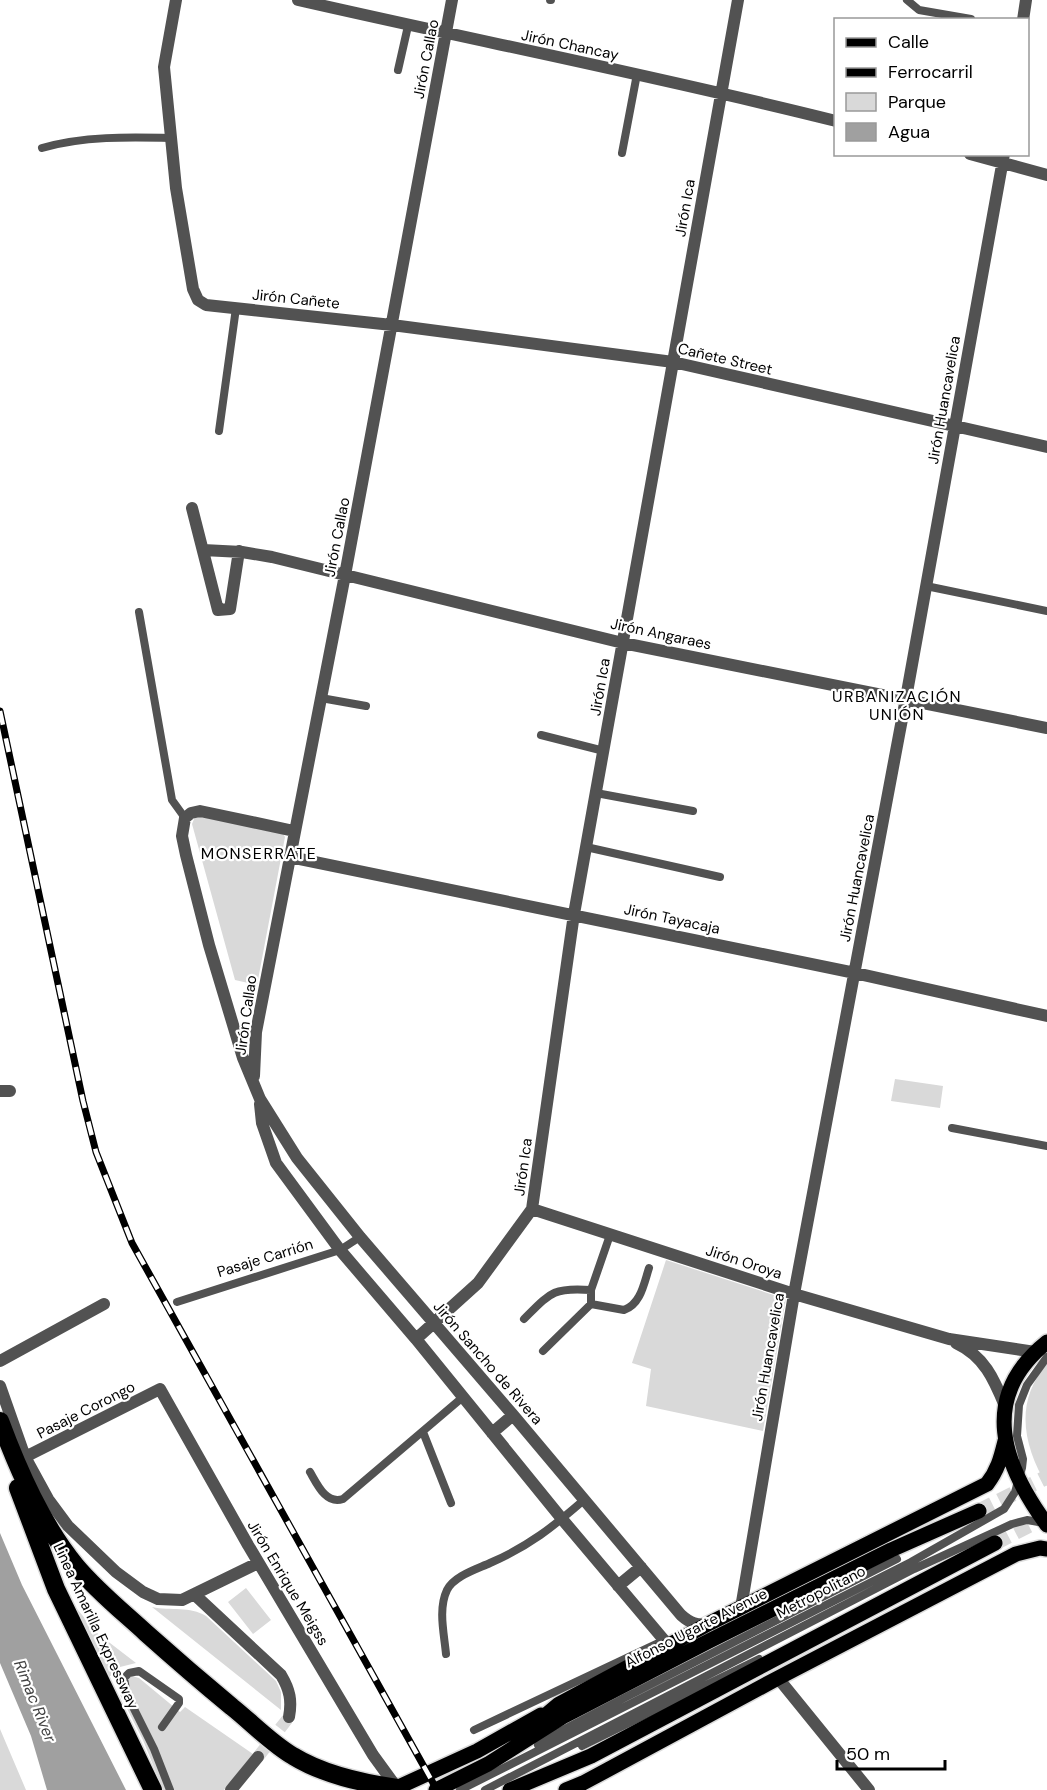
<svg xmlns="http://www.w3.org/2000/svg" width="1047" height="1790" font-family="'DM Sans',sans-serif">
	<style>
		.green { fill: #d9d9d9 }
		.water { fill: #a0a0a0 }
		.lines { fill: none; stroke-linecap: round; stroke-linejoin: round }
		.street-tunnel { stroke: #d9d9d9; stroke-width: 12; stroke-dasharray: 12 6; stroke-linecap: butt }
		.primary-tunnel { stroke: #d9d9d9; stroke-width: 15; stroke-dasharray: 15 8; stroke-linecap: butt }
		.primary-casing { stroke: #dbdbdb; stroke-width: 18 }
		.highway-casing { stroke: #dbdbdb; stroke-width: 21 }
		.lane { stroke: #525252; stroke-width: 8 }
		.street { stroke: #525252; stroke-width: 12 }
		.primary { stroke: #000; stroke-width: 15 }
		.highway { stroke: #000; stroke-width: 18 }
		.rail-casing { stroke: #000; stroke-width: 7 }
		.rail { stroke: #fff; stroke-width: 4.5; stroke-dasharray: 14; stroke-linecap: butt }
		.labels { text-anchor: middle; dominant-baseline: central; stroke-width: 4.5; stroke-linejoin: round; paint-order: stroke }
		.street-label { font-size: 15px; fill: #000; stroke: #fff }
		.neighbourhood-label { font-size: 16px; letter-spacing: 1.5px; fill: #000; stroke: #fff }
		.water-label { font-size: 16px; font-style: italic; fill: #414141; stroke: #fff }
	</style>
	<rect width="100%" height="100%" fill="#fff"/>
	<path class="green" d="M196,814l86,18 3,5 -28,148 -22,-5 -43,-156z
		M895,1079l48,7 -3,22 -49,-7z
		M666,1260l120,39 -23,132 -117,-25 5,-37 -19,-6z
		M1047,1364v122c-24,-41 -33,-84 0,-122z
		M246,1588l25,32 -18,14 -25,-32z
		M63,1592l34,41 39,30 -16,4 -13,12z
		M152,1607c19,4 38,-1 54,9l70,65 5,11v18z
		M132,1676l7,2 41,34 5,-5 68,47 -29,36h-61l-20,-50 -23,-45c0,-10 3,-14 12,-19z
		M0,1729l26,61h-26z"/>
	<path class="water" d="M0,1533l22,52 104,205h-79l-16,-54 -31,-73z"/>
	<g class="lines">
		<path class="street-tunnel" d="M258,1757l31,-40"/>
		<path class="primary-tunnel" d="M979,1511l68,-34
			M995,1543l52,-27"/>
		<g class="primary-casing">
			<path id="primary" d="M1047,1342c-69,55 -44,123 0,183
				M534,1725l25,-21 151,-81 277,-139c11,-14 14,-27 18,-43
				M392,1790l85,-39 64,-36
				M436,1790l52,-26 76,-48 145,-75 182,-91 88,-39
				M510,1790l81,-34 404,-213
				M566,1790l17,-7 195,-105 238,-124 24,-6 7,1"/>
		</g>
		<g class="highway-casing">
			<path id="highway" d="M0,1421c19,51 42,103 76,145 21,25 46,45 70,67 28,25 57,50 86,74 19,15 40,37 61,49 31,19 69,27 104,32
				M18,1488l38,101 97,201"/>
		</g>
		<path class="lane" d="M550,0h1
			M907,0l12,10 52,9
			M398,70l10,-44
			M42,148c41,-12 87,-11 129,-10
			M622,153l15,-79
			M219,431l17,-123
			M926,586l121,25
			M139,612l33,188 13,18
			M321,698l45,8
			M541,735l63,16
			M596,793l97,18
			M586,847l134,30
			M952,1128l95,18
			M177,1302l163,-52 20,-13
			M591,1304l33,6c17,-6 20,-27 25,-42
			M524,1319c26,-26 29,-32 67,-29
			M543,1351l48,-47v-14l19,-55
			M423,1432l28,71
			M310,1472c7,12 16,33 33,27l120,-102
			M446,1654c-2,-21 -8,-45 1,-64 7,-14 30,-21 43,-27 39,-17 63,-36 95,-64
			M162,1727l17,-24v-4l-40,-28 -10,2 -5,5 3,17 27,54 16,41
			M474,1730l182,-86
			M538,1745l19,-12 69,-36 271,-138
			M582,1746l177,-87
			M460,1790l451,-228 93,-53 11,-17 7,-24 1,-9 -6,-23 2,-31 8,-20 20,-28
			M485,1790l429,-221 98,-45 15,-4 17,3"/>
		<path class="street" d="M176,0l-12,67 12,121 17,101 5,11 8,5 186,20 281,37 374,85
			M298,0c179,41 359,76 538,121
			M1023,20l3,-20
			M970,154l77,21
			M192,508l26,102 12,-1 9,-58
			M203,550l39,2 30,5 351,86 424,85
			M294,831l-94,-20 -9,2 -6,5 -3,18 4,19 23,90 34,113 17,41 37,59 63,79 153,178 168,200c9,8 16,11 28,9
			M290,857l565,116 192,43
			M254,1076l2,-44 89,-457 107,-575
			M0,1091h10
			M260,1104l2,19 14,40 64,87 76,89 146,180 102,121v10
			M532,1209l262,85 155,45 86,13
			M416,1339l62,-56 54,-74 42,-295 164,-914
			M956,1343c28,13 38,36 49,63
			M0,1361l104,-57
			M0,1386l25,71 23,42 20,27 48,46 27,20 15,7 24,1 76,-37
			M492,1433l21,-18
			M25,1457l135,-68 88,156 125,210 24,33
			M618,1586l23,-19
			M195,1595l86,80c9,15 11,26 8,42
			M741,1608l53,-314 112,-596 98,-544
			M778,1678l91,112
			M231,1790l27,-33"/>
		<use href="#primary" class="primary"/>
		<use href="#highway" class="highway"/>
		<g class="rail-casing">
			<path id="rail" d="M0,711l83,390 13,51 36,91 305,547"/>
		</g>
		<use href="#rail" class="rail"/>
	</g>
	<g class="labels">
		<g class="street-label">
			<text transform="translate(570 45) rotate(12)">Jirón Chancay</text>
			<text transform="translate(426 59) rotate(-79)">Jirón Callao</text>
			<text transform="translate(685 208) rotate(-80)">Jirón Ica</text>
			<text transform="translate(296 299) rotate(6)">Jirón Cañete</text>
			<text transform="translate(725 359) rotate(13)">Cañete Street</text>
			<text transform="translate(944 400) rotate(-80)">Jirón Huancavelica</text>
			<text transform="translate(337 537) rotate(-79)">Jirón Callao</text>
			<text transform="translate(661 634) rotate(12)">Jirón Angaraes</text>
			<text transform="translate(600 687) rotate(-80)">Jirón Ica</text>
			<text transform="translate(857 878) rotate(-79)">Jirón Huancavelica</text>
			<text transform="translate(672 919) rotate(12)">Jirón Tayacaja</text>
			<text transform="translate(246 1015) rotate(-82)">Jirón Callao</text>
			<text transform="translate(523 1167) rotate(-82)">Jirón Ica</text>
			<text transform="translate(265 1258) rotate(-17)">Pasaje Carrión</text>
			<text transform="translate(744 1262) rotate(18)">Jirón Oroya</text>
			<text transform="translate(768 1357) rotate(-80)">Jirón Huancavelica</text>
			<text transform="translate(488 1363) rotate(49)">Jirón Sancho de Rivera</text>
			<text transform="translate(86 1410) rotate(-27)">Pasaje Corongo</text>
			<text transform="translate(288 1583) rotate(59)">Jirón Enrique Meigss</text>
			<text transform="translate(821 1592) rotate(-27)">Metropolitano</text>
			<text transform="translate(96 1626) rotate(65)">Linea Amarilla Expressway</text>
			<text transform="translate(696 1628) rotate(-27)">Alfonso Ugarte Avenue</text>
		</g>
		<g class="neighbourhood-label">
			<text x="897" y="696">URBANIZACIÓN<tspan x="897" dy="18">UNIÓN</tspan></text>
			<text x="259" y="853">MONSERRATE</text>
		</g>
		<g class="water-label">
			<text transform="translate(35 1701) rotate(68)">Rimac River</text>
		</g>
	</g>
	<rect x="834" y="18" width="195" height="138" fill="#ffffff" stroke="#999999" stroke-width="1.5"/>
	<rect x="846" y="38" width="30" height="9" fill="#000000" stroke="#999999" stroke-width="1.5"/>
	<text x="888" y="48" font-size="18" fill="#000000">Calle</text>
	<rect x="846" y="68" width="30" height="9" fill="#000000" stroke="#999999" stroke-width="1.5"/>
	<text x="888" y="78" font-size="18" fill="#000000">Ferrocarril</text>
	<rect x="846" y="93" width="30" height="18" fill="#d9d9d9" stroke="#999999" stroke-width="1.5"/>
	<text x="888" y="108" font-size="18" fill="#000000">Parque</text>
	<rect x="846" y="123" width="30" height="18" fill="#a0a0a0" stroke="#999999" stroke-width="1.5"/>
	<text x="888" y="138" font-size="18" fill="#000000">Agua</text>
	<path d="M837 1760v9h108v-9" fill="none" stroke="#000000" stroke-width="3"/>
	<text x="846" y="1760" font-size="18" fill="#000000" stroke="#ffffff" stroke-width="4.5" paint-order="stroke">50 m</text>
</svg>
